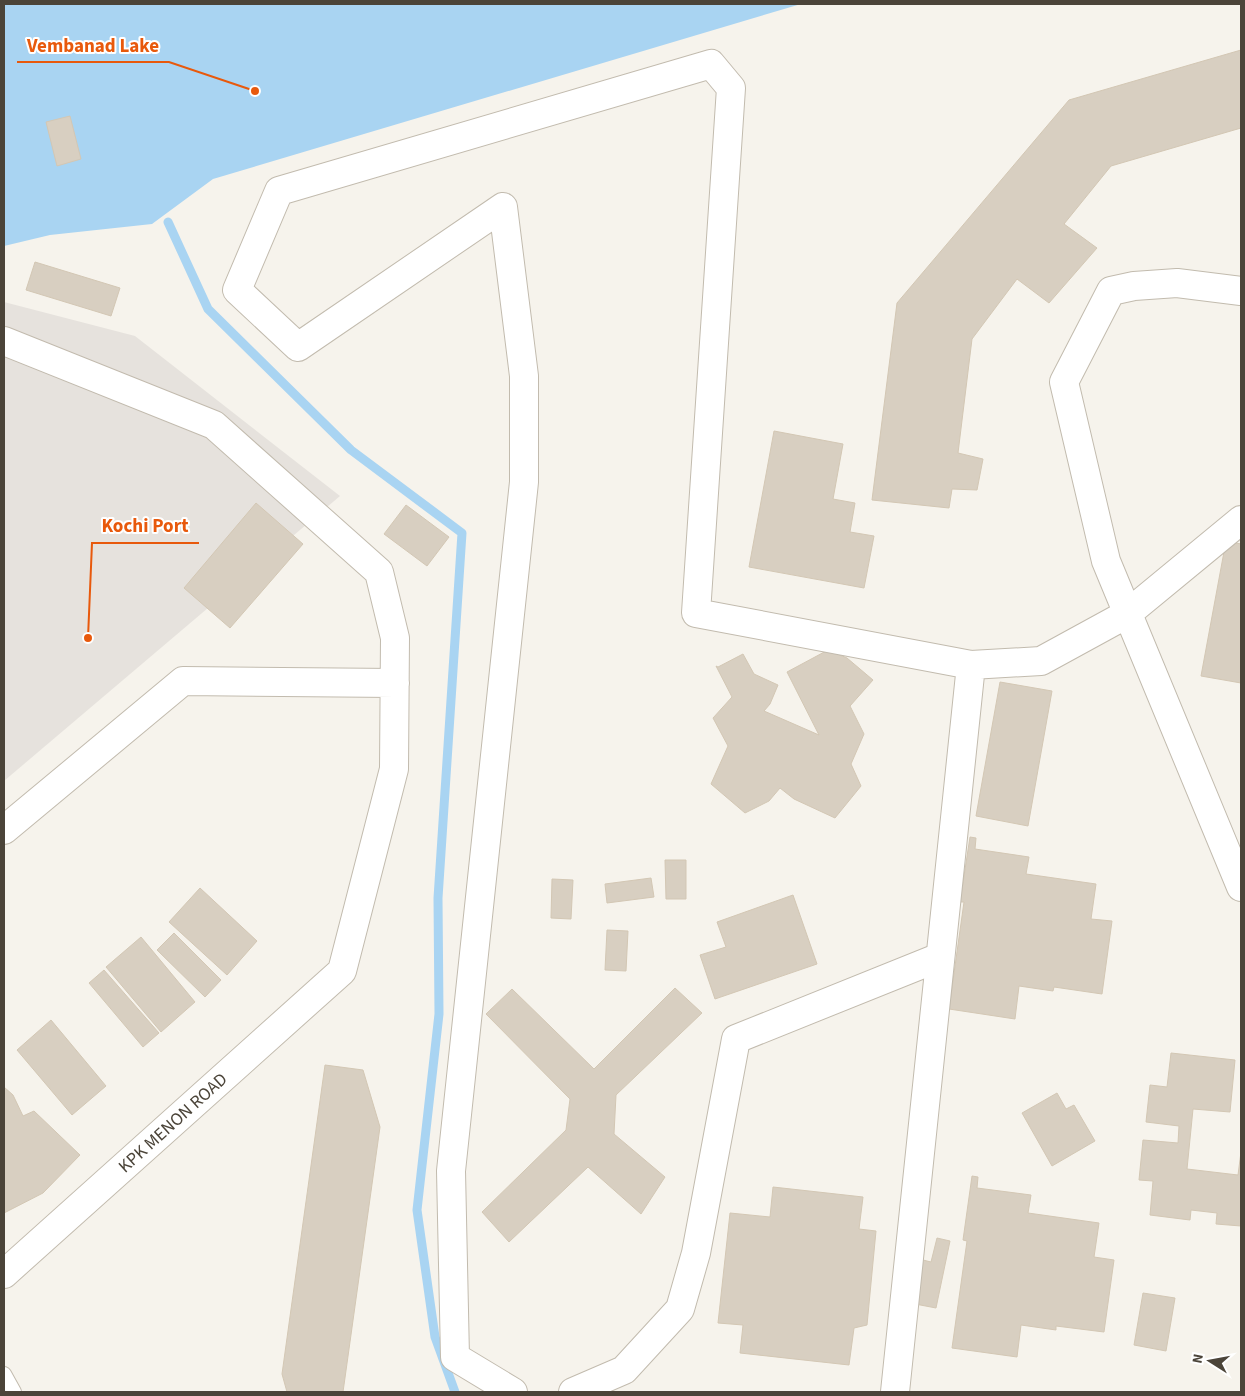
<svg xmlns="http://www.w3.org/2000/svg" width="1245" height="1396" font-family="'Source Sans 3',sans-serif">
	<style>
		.industrial { fill: #e6e2dd }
		.water { fill: #a9d4f2 }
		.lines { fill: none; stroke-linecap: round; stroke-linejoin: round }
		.stream { stroke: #a9d4f2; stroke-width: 9 }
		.building { fill: #d8cfc1; stroke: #d3c7b4 }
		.service-casing { stroke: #c2bbae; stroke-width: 16 }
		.minor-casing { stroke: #c2bbae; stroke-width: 30 }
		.service { stroke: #fff; stroke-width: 14 }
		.minor { stroke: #fff; stroke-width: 28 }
		.labels { text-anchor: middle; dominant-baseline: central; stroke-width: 4; stroke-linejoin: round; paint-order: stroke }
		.street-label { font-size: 18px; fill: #4b4439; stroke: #fff }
		.leader { fill: none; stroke: #e8590c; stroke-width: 2 }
		.callout-dot { fill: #e8590c; stroke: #fff; stroke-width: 2 }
		.callout-label { font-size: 19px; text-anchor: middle; font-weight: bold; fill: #e8590c; stroke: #fff; stroke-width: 4; stroke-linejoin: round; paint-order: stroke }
	</style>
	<rect width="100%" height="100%" fill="#f6f3ec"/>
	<path class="industrial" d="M4,302l131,34 205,160 -336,285z"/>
	<path class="water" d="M4,4h797l-588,175 -61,45 -102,11 -46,11z"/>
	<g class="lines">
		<path class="stream" d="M168,222l40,87 143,141 111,83 -24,365 1,116 -22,196 18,127 20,55"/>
	</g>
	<path class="building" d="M1241,50v78l-130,38 -47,58 33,24 -48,55 -32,-24 -45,60 -14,114 25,6 -6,31 -25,-1 -3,19 -77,-8 25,-197 172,-203z
		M70,116l11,43 -24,7 -11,-44z
		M35,262l85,26 -9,28 -85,-26z
		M774,431l69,13 -10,55 22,4 -5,29 24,4 -10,52 -115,-21z
		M256,503l47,41 -73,84 -46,-40z
		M406,505l43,32 -22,29 -43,-32z
		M1226,541l15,3v139l-40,-7z
		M828,650l19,8 26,22 -23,26 14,28 -13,30 10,22 -26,32 -41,-19 -14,-11 -11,13 -24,12 -34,-29 17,-38 -15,-28 19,-21 -16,-31 2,1 25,-13 11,20 24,11 -8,19 -6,7 55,24 -32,-63z
		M1000,682l52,9 -24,135 -52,-10z
		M970,837l6,1 -1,11 54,8 -3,17 70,10 -5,35 21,2 -10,73 -48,-7 -1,4 -34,-5 -4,33 -66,-10 15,-107h-4z
		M665,860h21v39h-20z
		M651,878l3,19 -47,6 -2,-19z
		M552,879l21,1 -2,39 -20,-1z
		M200,888l57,53 -30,34 -58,-53z
		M793,895l24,69 -102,35 -15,-44 26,-8 -9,-25z
		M607,930l21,1 -2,40 -21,-1z
		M174,933l47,47 -16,17 -48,-47z
		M141,937l54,65 -34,30 -55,-65z
		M104,970l55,63 -16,14 -54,-64z
		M675,988l27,25 -86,82 -2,39 51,43 -24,37 -53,-47 -79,75 -27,-30 84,-82 4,-31 -84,-85 26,-25 82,80z
		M51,1020l55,66 -34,29 -55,-65z
		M1171,1053l64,7 -5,52 -37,-3 -6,60 51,6 3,-23v74l-25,-2 1,-11 -26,-3 -1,10 -40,-5 3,-34 -14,-1 4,-40 35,3 1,-17 -33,-4 4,-37 17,2z
		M325,1065l38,5 17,57 -37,265h-56l-5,-18z
		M4,1087l9,8 10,21 11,-5 46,44 -37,38 -39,20z
		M1057,1093l9,16 8,-4 21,36 -43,25 -30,-53z
		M972,1176l6,1 -1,11 54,7 -3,18 71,10 -5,34 20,3 -10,72 -48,-6v4l-35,-5 -4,32 -65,-9 15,-107 -4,-1z
		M773,1187l90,10 -4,32 17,2 -9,94 -13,3 -5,37 -109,-12 3,-28 -25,-2 12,-110 40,4z
		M937,1238l13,3 -14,67 -26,-5 9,-44 12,3z
		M1143,1293l32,5 -9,53 -32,-6z"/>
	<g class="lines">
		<g class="service-casing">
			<path id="service" d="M4,1374l10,18"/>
		</g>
		<g class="minor-casing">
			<path id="minor" d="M1241,291l-64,-8 -43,3 -23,5 -47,91 42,179 135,326
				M4,341l210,84 165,147 16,66 -1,131 -52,202 -338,303
				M4,830l179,-149 212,2
				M513,1392l-58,-35 -4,-186 73,-689v-106l-21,-169 -205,140 -61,-57 42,-99 432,-127 20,24 -35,525 275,52
				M573,1392l51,-22 56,-61 16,-56 40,-214 204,-82
				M895,1392l76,-727 70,-4 86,-47 114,-94"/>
		</g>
		<use href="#service" class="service"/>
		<use href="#minor" class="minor"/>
	</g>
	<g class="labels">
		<g class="street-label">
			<text transform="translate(173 1123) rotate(-42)">KPK MENON ROAD</text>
		</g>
	</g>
	<path class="leader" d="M255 91L169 62H17M88 638L92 543H199"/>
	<g class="callout-dot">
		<circle cx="255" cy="91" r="5"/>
		<circle cx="88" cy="638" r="5"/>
	</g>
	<g class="callout-label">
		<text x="93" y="52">Vembanad Lake</text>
		<text x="145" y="532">Kochi Port</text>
	</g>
	<rect width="1245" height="1396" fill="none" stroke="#4b4439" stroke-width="10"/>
	<g transform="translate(1210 1361) rotate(281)" stroke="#ffffff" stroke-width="4" paint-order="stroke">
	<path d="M0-4L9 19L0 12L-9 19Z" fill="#4b4439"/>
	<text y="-8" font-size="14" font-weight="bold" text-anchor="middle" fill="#4b4439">N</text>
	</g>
</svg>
